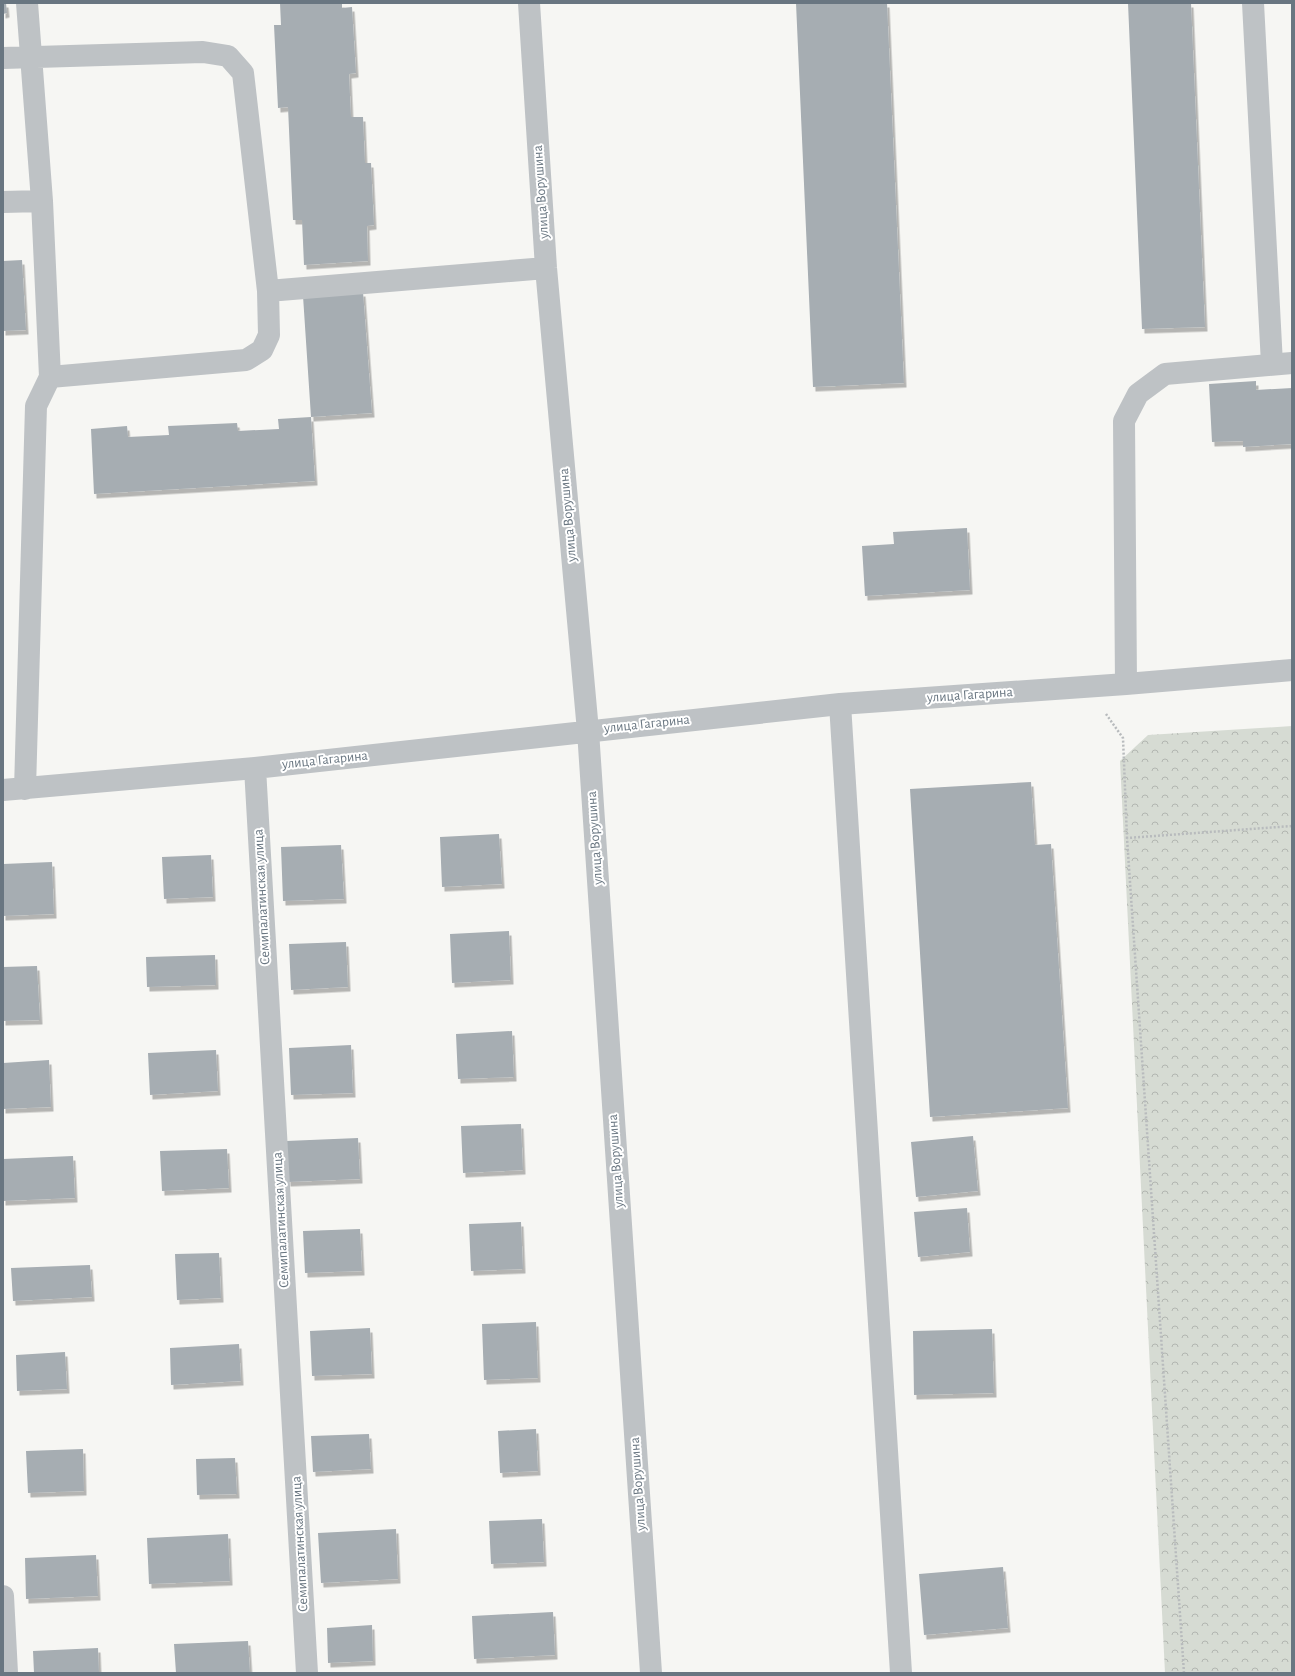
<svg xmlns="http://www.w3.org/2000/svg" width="1295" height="1676" font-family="'Alegreya Sans',sans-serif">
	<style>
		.forest { fill: url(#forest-crowns) }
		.building { fill: #a6adb2; filter: url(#shadow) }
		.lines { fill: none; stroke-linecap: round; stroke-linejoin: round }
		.path { stroke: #b8bbbd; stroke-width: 2.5; stroke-dasharray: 2 2; stroke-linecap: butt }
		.minor { stroke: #bec2c5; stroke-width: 22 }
		.labels { text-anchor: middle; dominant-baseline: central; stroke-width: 4; stroke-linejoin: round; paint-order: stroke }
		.street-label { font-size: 14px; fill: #697681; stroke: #fff }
	</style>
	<defs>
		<pattern id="forest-crowns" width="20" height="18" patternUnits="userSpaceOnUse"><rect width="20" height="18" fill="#d6dbd3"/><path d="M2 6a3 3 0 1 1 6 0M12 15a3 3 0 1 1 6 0" fill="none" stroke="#b2b6b1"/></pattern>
		<filter id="shadow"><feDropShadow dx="2.5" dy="4.5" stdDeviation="0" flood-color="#0004"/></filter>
	</defs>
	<rect width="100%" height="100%" fill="#f6f6f3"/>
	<path class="forest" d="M1292,726v947h-127l-45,-912 28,-26z"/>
	<path class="building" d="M3,3h3l1,10 -4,1z
		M280,3h62v5l10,-1 4,66 -7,1 2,43h12l2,46h6l3,62 -7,1 1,35 -64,4 -2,-45h-9l-5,-113 -10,1 -4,-83h7z
		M796,3h91l17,380 -91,4z
		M1128,3h63l14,324 -63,2z
		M22,260l4,70 -23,1v-70z
		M363,292l9,121 -61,4 -8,-121z
		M1256,381v9l36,-2v56l-49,3v-6l-31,1 -3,-58z
		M311,417l4,64 -221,13 -3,-65 36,-3 1,11 41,-2 -1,-9 69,-3 1,8 41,-2 -1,-10z
		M967,528l3,62 -105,6 -3,-50 32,-2 -1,-12z
		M1031,782l4,63 16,-1 17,264 -138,9 -20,-328z
		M499,834l3,50 -60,3 -2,-50z
		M341,845l3,54 -61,2 -2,-54z
		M211,855l2,42 -49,2 -2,-42z
		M52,862l2,52 -51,2v-52z
		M509,931l2,49 -59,3 -2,-49z
		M346,942l2,45 -57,3 -2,-46z
		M215,955l1,30 -69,2 -1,-30z
		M37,966l3,54 -37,1v-54z
		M512,1031l2,46 -56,2 -2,-45z
		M351,1045l2,48 -62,2 -2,-47z
		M216,1050l2,41 -68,4 -2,-42z
		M49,1060l2,47 -48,2v-46z
		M521,1124l2,46 -60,3 -2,-47z
		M973,1136l5,55 -62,6 -5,-55z
		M358,1138l2,41 -72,3 -2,-41z
		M227,1149l2,39 -67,3 -2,-40z
		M73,1156l2,42 -72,3v-42z
		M967,1208l3,44 -52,5 -4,-45z
		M521,1222l2,47 -52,2 -2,-47z
		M360,1229l2,42 -57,2 -2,-42z
		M219,1253l2,45 -44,2 -2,-46z
		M90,1265l2,32 -79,4 -2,-33z
		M536,1322l2,56 -54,2 -2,-56z
		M370,1328l2,46 -60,2 -2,-45z
		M992,1329l2,64 -80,2 -1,-64z
		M239,1344l2,37 -70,4 -1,-37z
		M65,1352l2,37 -50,2 -1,-36z
		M536,1429l2,42 -38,2 -2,-42z
		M369,1434l2,35 -58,3 -2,-36z
		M83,1449l1,42 -56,2 -2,-42z
		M235,1458l2,36 -40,1 -1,-36z
		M542,1519l2,43 -53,2 -2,-43z
		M396,1529l2,50 -77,4 -3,-50z
		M228,1534l2,47 -81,3 -2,-46z
		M96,1555l2,41 -72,3 -1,-41z
		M1003,1567l5,61 -84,7 -5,-61z
		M553,1612l2,43 -81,4 -2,-43z
		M372,1625l1,36 -45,2 -1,-35z
		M248,1641l2,32h-74l-2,-29z
		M98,1648l1,25h-65l-1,-22z"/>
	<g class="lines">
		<path class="path" d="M1106,714l17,24 4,100
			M1184,1673l-57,-835 165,-12"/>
		<path class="minor" d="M529,3l17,265 42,463 63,942
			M1253,3l19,361
			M3,58l200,-6 25,4 15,17 25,218 1,44 -7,15 -16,10 -196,17
			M3,202l39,-1
			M268,291l278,-23
			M1126,684l-2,-263 14,-27 27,-20 127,-11
			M840,704l61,969
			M255,768l52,905
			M25,789l11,-383 14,-29 -8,-176 -15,-198
			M3,790l252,-22 585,-64 286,-20 166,-14
			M3,1596l4,77"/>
	</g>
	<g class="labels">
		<g class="street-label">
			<text transform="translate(541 192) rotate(-94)">улица Ворушина</text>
			<text transform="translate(568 515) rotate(-95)">улица Ворушина</text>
			<text transform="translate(970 695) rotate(-4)">улица Гагарина</text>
			<text transform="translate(647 724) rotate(-6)">улица Гагарина</text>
			<text transform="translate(325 760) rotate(-6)">улица Гагарина</text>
			<text transform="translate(595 838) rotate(-94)">улица Ворушина</text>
			<text transform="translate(262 897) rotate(-93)">Семипалатинская улица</text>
			<text transform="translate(616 1161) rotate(-94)">улица Ворушина</text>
			<text transform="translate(281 1220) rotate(-93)">Семипалатинская улица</text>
			<text transform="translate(638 1484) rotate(-94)">улица Ворушина</text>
			<text transform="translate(300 1544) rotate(-93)">Семипалатинская улица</text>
		</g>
	</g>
	<rect width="1295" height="1676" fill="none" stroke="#697681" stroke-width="8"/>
</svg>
